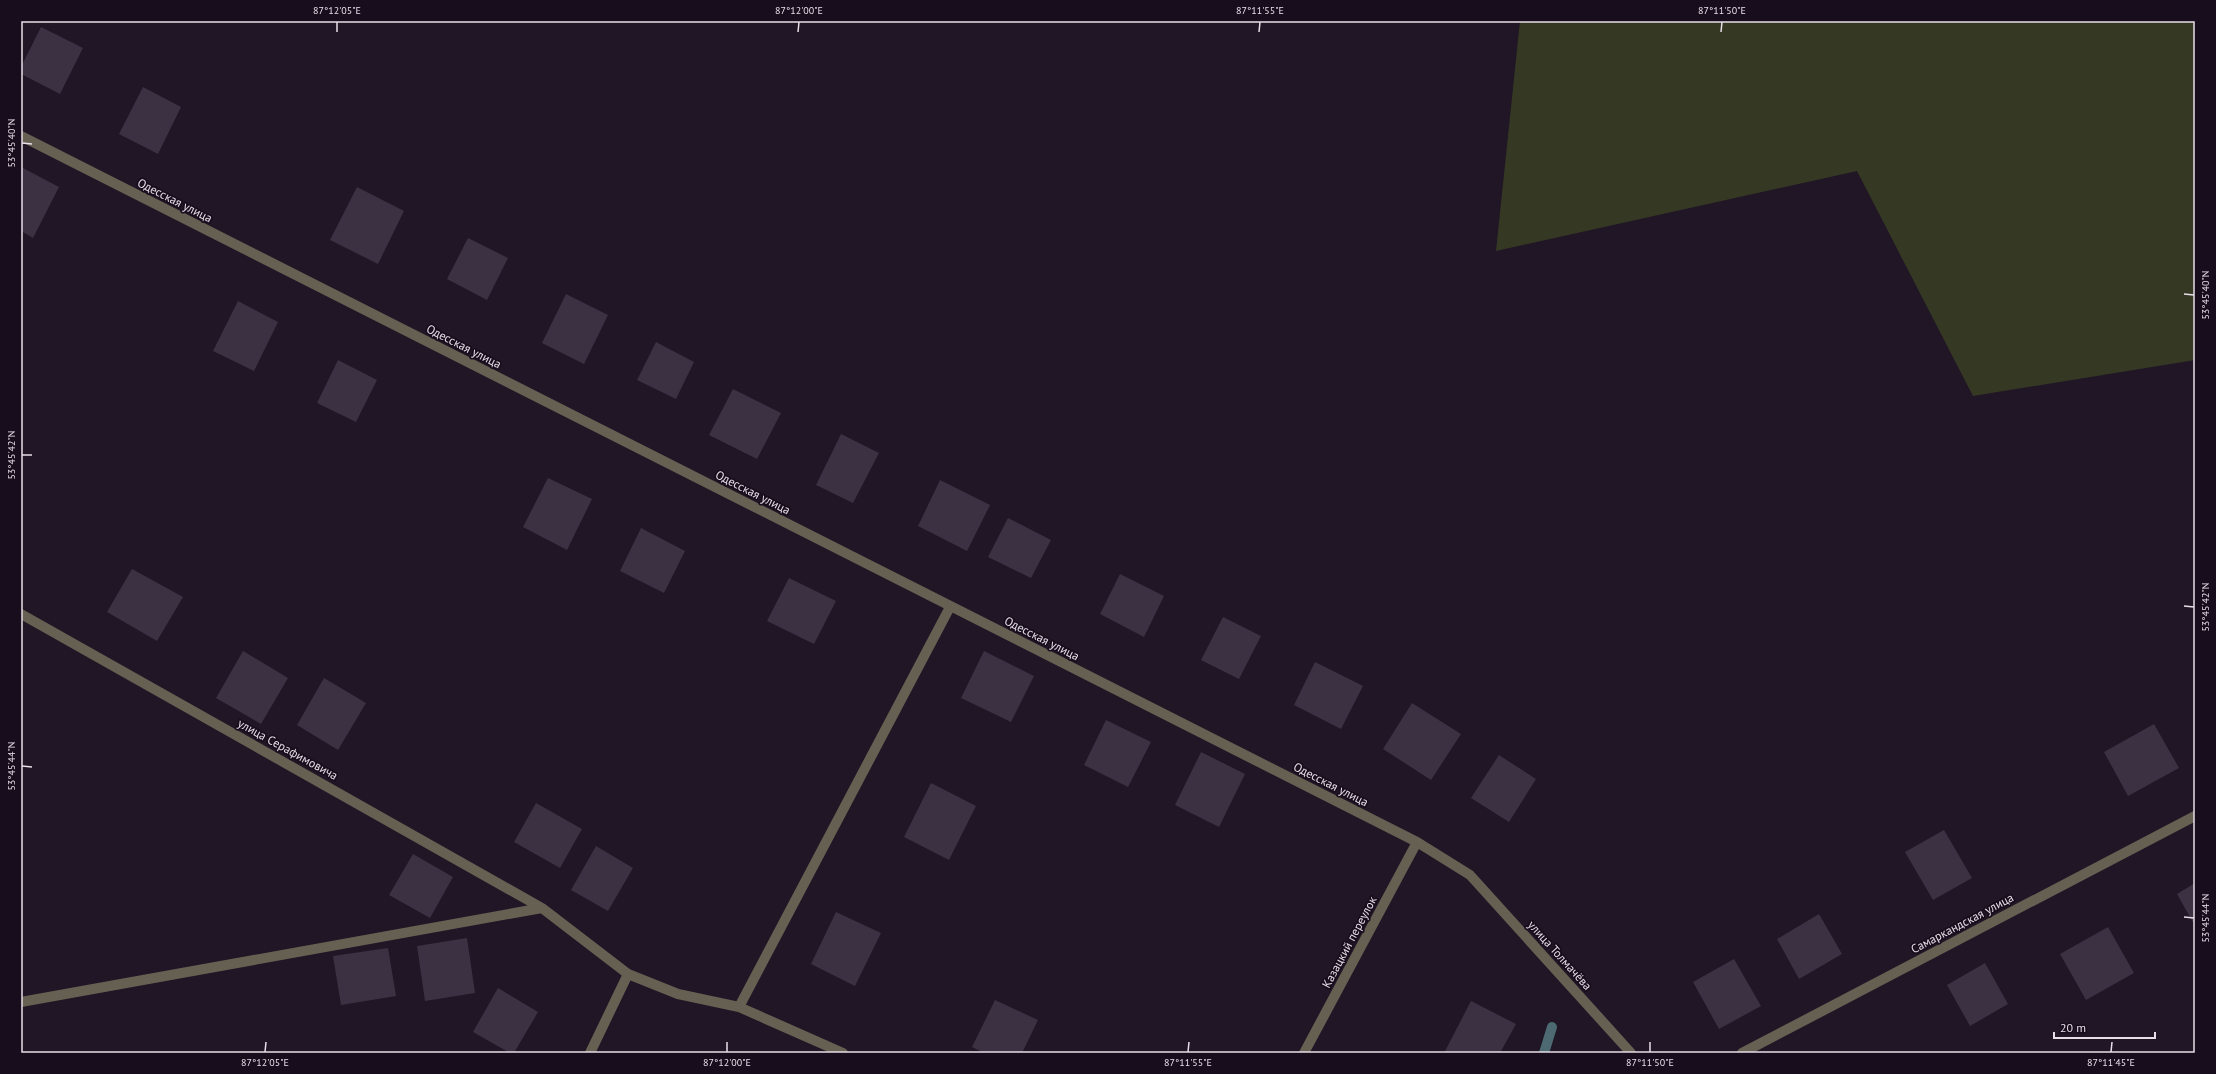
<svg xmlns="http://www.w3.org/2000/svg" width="2216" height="1074" font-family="'PT Sans',sans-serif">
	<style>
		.green { fill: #353924 }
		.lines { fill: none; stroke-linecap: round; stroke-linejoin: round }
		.stream { stroke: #4d6a72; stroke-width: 10 }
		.building { fill: #3b3142 }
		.street { stroke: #666053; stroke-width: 10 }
		.ticks { fill: none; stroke: #e6dfe9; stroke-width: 1.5 }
		.labels { text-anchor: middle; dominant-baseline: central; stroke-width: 3.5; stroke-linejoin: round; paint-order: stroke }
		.street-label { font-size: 12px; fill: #e6dfe9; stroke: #170d1c }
		.neatline { fill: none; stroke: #e6dfe9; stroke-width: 1.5 }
		.ticks-label { font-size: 10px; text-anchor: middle; fill: #e6dfe9 }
	</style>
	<rect width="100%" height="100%" fill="#201625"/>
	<path class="green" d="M1520,21h675v339l-222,36 -116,-225 -361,80z"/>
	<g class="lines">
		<path class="stream" d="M1544,1053l8,-26"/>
	</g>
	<path class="building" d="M41,27l42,21 -23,46 -39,-20v-7z
		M143,87l38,20 -23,47 -39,-20z
		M21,167l38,20 -26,51 -12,-7z
		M357,187l47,24 -26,53 -48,-24z
		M468,238l40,20 -21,42 -40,-21z
		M566,294l42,21 -24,49 -42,-21z
		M238,301l40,21 -24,49 -41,-20z
		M656,342l38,20 -18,37 -39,-19z
		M338,360l39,20 -21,42 -39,-19z
		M733,389l48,24 -24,46 -48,-24z
		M841,434l38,19 -26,50 -37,-18z
		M548,478l44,21 -25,51 -44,-23z
		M940,480l50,25 -23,46 -49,-25z
		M1008,518l43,22 -20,38 -43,-21z
		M641,528l44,23 -21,42 -44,-22z
		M132,569l51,28 -26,44 -50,-29z
		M1120,574l44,22 -20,41 -44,-23z
		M789,578l47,23 -22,43 -47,-23z
		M1223,617l38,19 -22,43 -38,-19z
		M243,651l45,27 -27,46 -45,-26z
		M984,651l50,25 -23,46 -50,-24z
		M1315,662l48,24 -22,43 -47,-24z
		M324,678l42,25 -28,47 -41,-25z
		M1412,703l49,31 -30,46 -48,-31z
		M1106,720l45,22 -23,45 -44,-22z
		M2154,724l25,44 -51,28 -24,-44z
		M1201,752l44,22 -26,53 -44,-22z
		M1499,755l37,24 -27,43 -38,-24z
		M931,783l45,23 -27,54 -45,-23z
		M536,803l46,26 -22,39 -46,-26z
		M1944,830l28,48 -39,22 -28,-48z
		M596,846l37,22 -25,43 -37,-21z
		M413,854l40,23 -23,41 -41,-23z
		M2195,883v43l-18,-32z
		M836,912l45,21 -26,53 -44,-22z
		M1819,914l23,40 -43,25 -22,-40z
		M2108,927l26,46 -48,27 -26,-46z
		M467,938l8,55 -50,8 -8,-55z
		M388,948l8,48 -55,9 -8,-49z
		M1734,959l27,47 -42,23 -26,-47z
		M1985,963l23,41 -38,22 -23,-41z
		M498,988l40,24 -24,41h-4l-37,-21z
		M995,1000l43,20 -16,33h-38l-12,-6z
		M1471,1001l45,23 -16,29h-56z"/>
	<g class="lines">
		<path class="street" d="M21,136l1396,706 53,33 161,178
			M21,614l521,294 86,66 50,20 61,13 104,46
			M21,1002l521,-94
			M739,1007l211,-400
			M590,1053l38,-79
			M1304,1053l113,-211
			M1742,1053l453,-237"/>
	</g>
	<path class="ticks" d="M337,32v-10M798,32l1,-10M1259,32l1,-10M1721,32l1,-10M22,143l10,1M2184,294l10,1M22,455h10M2184,606l10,1M22,766l10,1M2184,917l10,1M265,1052l1,-10M727,1052v-10M1188,1052l1,-10M1650,1052v-10M2111,1052l1,-10"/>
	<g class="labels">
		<g class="street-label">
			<text transform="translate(175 200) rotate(27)">Одесская улица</text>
			<text transform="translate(464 346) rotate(27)">Одесская улица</text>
			<text transform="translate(753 492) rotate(27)">Одесская улица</text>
			<text transform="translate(1042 638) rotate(27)">Одесская улица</text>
			<text transform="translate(288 749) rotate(29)">улица Серафимовича</text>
			<text transform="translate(1331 784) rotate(27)">Одесская улица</text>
			<text transform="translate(1962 923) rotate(-28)">Самаркандская улица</text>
			<text transform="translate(1349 942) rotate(-62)">Казацкий переулок</text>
			<text transform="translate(1560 955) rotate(48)">улица Толмачёва</text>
		</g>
	</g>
	<rect width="2216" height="1074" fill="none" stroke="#170d1c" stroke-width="44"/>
	<path d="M2054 1032v6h101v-6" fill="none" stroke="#e6dfe9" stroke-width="2"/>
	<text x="2060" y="1032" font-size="12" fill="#e6dfe9" stroke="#170d1c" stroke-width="3" paint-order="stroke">20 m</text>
	<rect x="22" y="22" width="2172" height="1030" class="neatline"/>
	<g class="ticks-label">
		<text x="337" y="14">87°12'05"E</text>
		<text x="799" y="14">87°12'00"E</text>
		<text x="1260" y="14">87°11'55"E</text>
		<text x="1722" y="14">87°11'50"E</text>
		<text transform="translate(11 143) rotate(-90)" y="4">53°45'40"N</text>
		<text transform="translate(2205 295) rotate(-90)" y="4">53°45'40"N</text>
		<text transform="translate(11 455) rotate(-90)" y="4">53°45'42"N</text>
		<text transform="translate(2205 607) rotate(-90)" y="4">53°45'42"N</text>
		<text transform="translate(11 766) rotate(-90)" y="4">53°45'44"N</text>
		<text transform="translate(2205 918) rotate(-90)" y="4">53°45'44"N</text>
		<text x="265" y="1066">87°12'05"E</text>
		<text x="727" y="1066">87°12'00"E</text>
		<text x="1188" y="1066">87°11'55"E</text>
		<text x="1650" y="1066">87°11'50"E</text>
		<text x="2111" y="1066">87°11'45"E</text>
	</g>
</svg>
